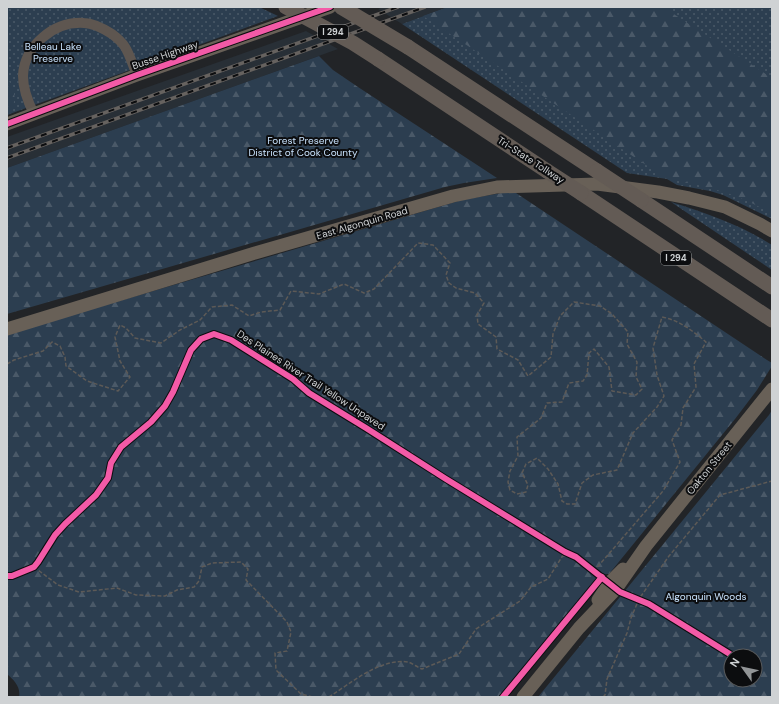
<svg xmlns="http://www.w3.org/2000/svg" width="779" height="704" font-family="'DM Sans',sans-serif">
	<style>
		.built { fill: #282f36 }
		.grass { fill: url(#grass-dots) }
		.forest { fill: url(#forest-firs); fill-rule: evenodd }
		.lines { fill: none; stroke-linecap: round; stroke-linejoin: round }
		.path { stroke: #5d5a57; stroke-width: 1.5; stroke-dasharray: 4 2; stroke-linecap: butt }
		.minor { stroke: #5e5650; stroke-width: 10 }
		.major { stroke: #686057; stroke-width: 13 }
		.highway { stroke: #635b55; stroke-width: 15 }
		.rail-casing { stroke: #66625f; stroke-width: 3.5 }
		.rail { stroke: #0c0d0f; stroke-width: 2; stroke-dasharray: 6; stroke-linecap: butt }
		.highway-bridge { stroke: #635b55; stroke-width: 15 }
		.cycleway-casing { stroke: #0c0d0f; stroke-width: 8 }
		.cycleway { stroke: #f35aa7; stroke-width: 6 }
		.labels { text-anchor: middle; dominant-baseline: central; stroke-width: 4; stroke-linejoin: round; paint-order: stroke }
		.shield { fill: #0c0d0f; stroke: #949799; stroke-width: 1 }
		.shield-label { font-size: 9px; font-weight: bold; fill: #cfd2d4 }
		.park-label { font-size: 10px; fill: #c9e3fe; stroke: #0c0d0f }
		.street-label { font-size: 10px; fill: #cfd2d4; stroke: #0c0d0f }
	</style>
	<defs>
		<pattern id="grass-dots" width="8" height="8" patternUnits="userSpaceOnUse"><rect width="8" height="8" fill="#2c3e50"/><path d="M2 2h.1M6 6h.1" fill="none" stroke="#4a5968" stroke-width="1.8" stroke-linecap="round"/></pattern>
		<pattern id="forest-firs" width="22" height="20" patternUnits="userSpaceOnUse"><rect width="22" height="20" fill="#2c3e50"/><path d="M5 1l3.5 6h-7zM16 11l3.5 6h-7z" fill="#4a5968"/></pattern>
	</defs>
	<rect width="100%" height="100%" fill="#222427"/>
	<path class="built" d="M384,7h64l-46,17 -24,-15z
		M306,31l32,18 -331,119v-31z"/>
	<path class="grass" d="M7,7h252l19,9 -271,99z
		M448,7h324v212l-49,-24 -13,-4 -33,-6 -10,-6 -40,-6 -225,-149z
		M671,202c35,11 70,23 101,43v25z"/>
	<path class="forest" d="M448,7h224l-3,4 103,67v136c-32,-20 -68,-29 -105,-35l-244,-163z
		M319,56l14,14 25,17 139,91 -33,5 -19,4 -438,127v-146z
		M7,78c10,14 8,19 5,35l-5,2z
		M513,191l254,169 5,3v3l-15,24 -22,29 -126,155h-8l-101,123h-481c2,-10 -5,-17 -12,-23v-340l455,-134z
		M772,410v287h-234l231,-282zM731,656h24v24h-24z"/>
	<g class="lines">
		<path class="path" d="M7,364l7,-4 29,-9 9,-9 8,4 5,11 1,9 21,15 31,10 12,-14 -10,-16 -5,-24 5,-12 6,3 9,10 26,5 19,-13 20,-10 12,-13 20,-2 17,11 12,-4 19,-2 11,-19 28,3 25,-10 20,9 10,-4 44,-46 15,2 17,18 -4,12 3,8 7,5 19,5 9,10 -7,12 1,9 18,13 1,12 21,11 10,16 23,-19 2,-23 7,-18 14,-14 26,4 12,8 16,18 -1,12 10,18 -1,15 6,12 -6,6 -24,-4 -3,-24 -15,-18 -5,4 -2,22 -4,6 -14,2 -7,19 -15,1 -6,15 -24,19 1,19 -8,15 -2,11 2,8 7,4 9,-2 2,-7 -6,-12 4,-9 11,-6 11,11 10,15 4,17 5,3h8l7,-21 11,-8 24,-5 16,-37 24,-26 7,-11 -7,-21 -4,-27 9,-31c17,3 31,14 44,25l-12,22 2,23 -13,21 -2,17 -9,15 8,22 -17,29 -69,80
			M34,567l24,18 21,7 38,-4 19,7 29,1 12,-6 17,-3 5,-6 3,-14 10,-4 29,-1 7,7 -2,11 41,42 4,10 -4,19 -12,2 1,17 25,24 12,3
			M329,697c22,-14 51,-39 79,-35 4,1 9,5 14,7l37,-15 17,-25 44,-28 11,-14 17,-8 17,-27
			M603,697l2,-2 2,-16 20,-46 4,-15 8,-19 30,-43 51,-61 52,-14"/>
		<path class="minor" d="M34,114c-6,-12 -11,-24 -11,-38 1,-30 31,-55 61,-53 10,0 20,6 28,11 4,3 10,8 13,13 5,8 8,19 12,28"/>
		<path class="major" d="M7,124l130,-49 193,-68
			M7,329l248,-76 198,-57 44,-9 100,-3 61,8 31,6 36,9 35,17 12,7
			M598,600l11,-17 14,-14
			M523,697l56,-69 37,-39 30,-43 126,-157"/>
		<path class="highway" d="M408,47l189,124
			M378,59l169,112
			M581,193l191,127
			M641,200l131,87"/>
		<g class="rail-casing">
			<path id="rail" d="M7,148l391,-141
				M7,158l418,-151"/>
		</g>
		<use href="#rail" class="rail"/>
		<path class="highway-bridge" d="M286,7l67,36 25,16
			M341,7l67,40
			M547,171l34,22
			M597,171l44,29"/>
		<g class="cycleway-casing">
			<path id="cycleway" d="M7,124l130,-49 193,-68
				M7,576h5l22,-9 4,-5 17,-27 10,-11 31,-29 12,-17 3,-15 10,-16 30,-25 14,-16 8,-14 18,-42 10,-11 13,-5 17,6 62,39 16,14 57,35 80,51 119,73 11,5 44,35 29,12 84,52
				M503,697l99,-120"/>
		</g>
		<use href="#cycleway" class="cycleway"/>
	</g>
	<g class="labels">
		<g class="shield">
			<rect x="318" y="25" width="30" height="14" rx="3"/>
			<rect x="661" y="251" width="30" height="14" rx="3"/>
		</g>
		<g class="shield-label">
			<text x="333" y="32">I 294</text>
			<text x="676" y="258">I 294</text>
		</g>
		<g class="park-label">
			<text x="53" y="46">Belleau Lake<tspan x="53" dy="12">Preserve</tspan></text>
			<text x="303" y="140">Forest Preserve<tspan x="303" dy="12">District of Cook County</tspan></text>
			<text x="706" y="596">Algonquin Woods</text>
		</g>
		<g class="street-label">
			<text transform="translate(165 55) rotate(-19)">Busse Highway</text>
			<text transform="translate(531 160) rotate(33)">Tri-State Tollway</text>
			<text transform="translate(362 223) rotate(-16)">East Algonquin Road</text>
			<text transform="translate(311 380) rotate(33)">Des Plaines River Trail Yellow Unpaved</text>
			<text transform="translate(709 468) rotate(-51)">Oakton Street</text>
		</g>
	</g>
	<rect width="779" height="704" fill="none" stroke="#cfd2d4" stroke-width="16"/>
	<g transform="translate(743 668) rotate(303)"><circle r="19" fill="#0c0d0f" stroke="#5a5c5e"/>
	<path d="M0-3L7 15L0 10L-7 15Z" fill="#929597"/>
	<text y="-6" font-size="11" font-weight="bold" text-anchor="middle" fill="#cfd2d4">N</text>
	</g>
</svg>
